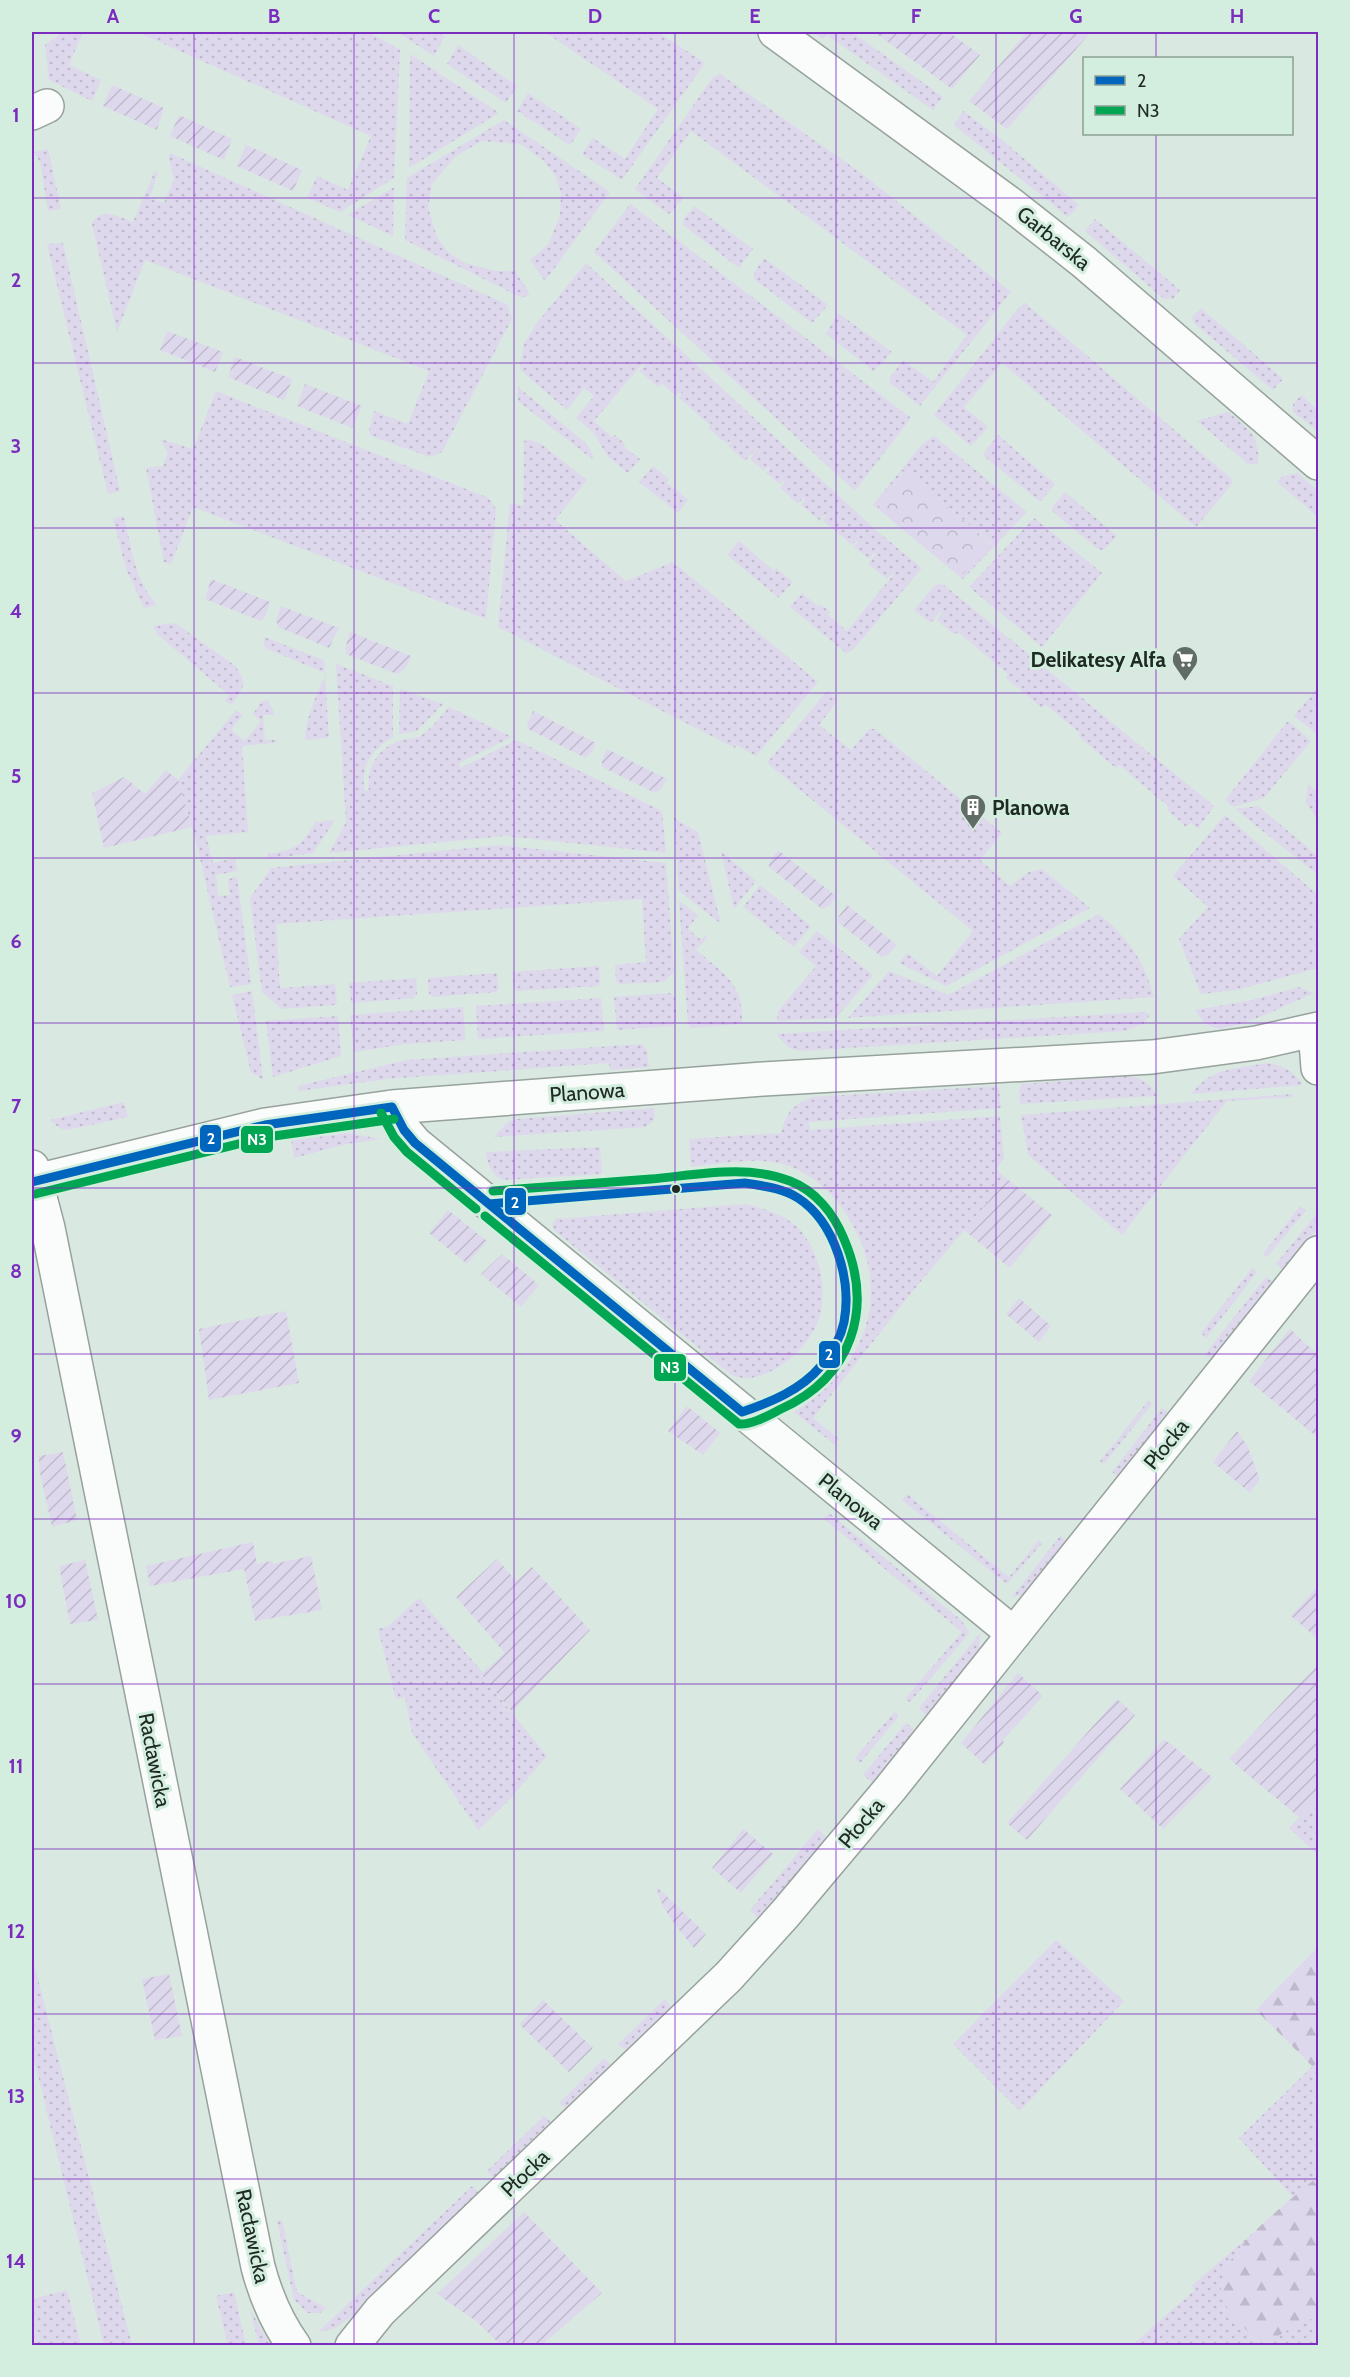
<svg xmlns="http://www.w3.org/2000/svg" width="1350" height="2377" font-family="Cabin,sans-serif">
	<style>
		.grass { fill: url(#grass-dots) }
		.forest { fill: url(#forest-firs) }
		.park { fill: url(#park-crowns) }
		.garden { fill: url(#garden-furrows) }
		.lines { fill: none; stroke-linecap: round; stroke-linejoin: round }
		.minor-casing { stroke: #97a29c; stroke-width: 36 }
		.minor { stroke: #f9fcfa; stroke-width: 33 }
		.bus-1-casing { stroke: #d3eedf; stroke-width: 14 }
		.bus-2-casing { stroke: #d3eedf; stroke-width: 14 }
		.bus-1 { stroke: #0065bd; stroke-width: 9 }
		.bus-2 { stroke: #00a651; stroke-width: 9 }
		.grid { fill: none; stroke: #7b2cbf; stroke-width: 1.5; stroke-opacity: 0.55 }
		.bus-dot { fill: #202a25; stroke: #d3eedf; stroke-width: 2 }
		.labels { text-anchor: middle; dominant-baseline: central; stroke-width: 6; stroke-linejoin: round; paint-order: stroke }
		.street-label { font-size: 21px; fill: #202a25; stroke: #d3eedf }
		.poi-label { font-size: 21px; font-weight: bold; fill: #202a25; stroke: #d3eedf; text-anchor: end }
		.line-badge { stroke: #d3eedf; stroke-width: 2 }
		.badge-label { font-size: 16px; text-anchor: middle; font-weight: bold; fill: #fff }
		.neatline { fill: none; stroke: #7b2cbf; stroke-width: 2 }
		.grid-label { font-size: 20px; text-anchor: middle; font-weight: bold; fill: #7b2cbf }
	</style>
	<defs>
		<pattern id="grass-dots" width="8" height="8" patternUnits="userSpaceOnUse" patternTransform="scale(1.5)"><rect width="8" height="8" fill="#ded8ed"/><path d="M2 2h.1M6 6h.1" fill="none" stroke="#bebacb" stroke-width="1.8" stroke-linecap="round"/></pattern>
		<pattern id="forest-firs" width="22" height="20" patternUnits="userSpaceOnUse" patternTransform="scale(1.5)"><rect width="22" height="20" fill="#ded8ed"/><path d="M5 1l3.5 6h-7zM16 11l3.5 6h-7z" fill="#bebacb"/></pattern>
		<pattern id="park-crowns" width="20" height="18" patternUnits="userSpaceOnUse" patternTransform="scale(1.5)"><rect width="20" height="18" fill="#ded8ed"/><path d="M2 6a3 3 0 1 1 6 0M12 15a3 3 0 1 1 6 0" fill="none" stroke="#bebacb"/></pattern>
		<pattern id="garden-furrows" width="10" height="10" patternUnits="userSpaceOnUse" patternTransform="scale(1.5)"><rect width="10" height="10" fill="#ded8ed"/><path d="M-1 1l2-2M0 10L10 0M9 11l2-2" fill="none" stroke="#bebacb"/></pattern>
	</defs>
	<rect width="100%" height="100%" fill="#d9e8e0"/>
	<path class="grass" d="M63,32h20l-14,33 32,15 -9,21 -43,-21 -4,-35z
		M137,32h232l31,18 -6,128 -54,34 -33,-14 10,-22 31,14 23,-54z
		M397,32h41l7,4 -11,20z
		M545,32h113l47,31 -83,117 -40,-26 11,-16 32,21 33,-50z
		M813,32h39l91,65 -10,13 -106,-75 -4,4z
		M458,45l59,41 -11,17 -59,-39z
		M410,54l89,59 -90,55z
		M720,74l141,99 150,119 -91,114 -30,-23v-5l13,-18 30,22 34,-47 -276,-204 -34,47 26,19 -11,15 -4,2 -33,-25 78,-112z
		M528,93l53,36 -11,16 -53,-34z
		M963,111l38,28 78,66 -11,12 -114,-92z
		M504,120l106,72 -65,89 -15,-21 18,-15 12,-29 1,-23 -6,-18 -12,-15 -23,-16 -39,-3 -26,16 -23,27 -4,24 9,29 12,16 16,10 30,8h20l15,23 -8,4 -117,-58 2,-62z
		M48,149l13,60 -13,2 -8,-49 -6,-10z
		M170,153l338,152 4,14 -70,133 -12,5 -59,-21 -2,-5 5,-20 34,13 21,-53 -284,-111 -28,72 -25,-108c8,-18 27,-7 41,-2l22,-51 3,2 -9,25 15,5 10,-24 -5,-21z
		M394,187l-1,49 -45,-21z
		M630,204l281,214 -56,73 -261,-239z
		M694,206l59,43 -14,19 -56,-43v-5z
		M1095,219l85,71 -7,9h-9l-79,-68z
		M63,243l57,248 -12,3 -61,-250z
		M764,258l64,47 -16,18 -58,-44v-6z
		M586,263l292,269 44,36 -70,83 -6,2 -56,-46 12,-14 16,13 2,-2 10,8 -2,3 19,16 47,-57 -1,-1 -6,6 -19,-15 8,-10 -2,-1 -5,6 -15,-12 4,-5 -2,-1 -4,4 -30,-25 4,-4 -1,-2 -6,6 -18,-15 4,-5 -2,-2 -5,6 -18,-16 5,-6 -2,-1 -3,3 -14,-11 4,-5 -1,-2 -5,5 -14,-12 5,-7 -1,-1 -9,10 -17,-15 4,-8 -5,6 -19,-16 4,-7 -3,3 -30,-26 3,-5 -2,-1 -4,4 -15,-13 -3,4 -19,-16 6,-6 -2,-2 -49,58 18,16 3,-2 11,10 -2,2 16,12 -12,14 -20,-16 -14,-24 -18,-15 18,-22 -10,-8 -17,22 -48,-41 5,-25 12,-20z
		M1025,303l208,177 -1,4 -36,43 -194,-164 -38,44 24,20 -17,19 -37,-31 81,-103z
		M1201,308l82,71 -10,11 -79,-67 -2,-6z
		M838,313l54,39 -18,19 -48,-37z
		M518,387l69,57 7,13 -2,2 -74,-58z
		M216,391l273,107 7,11 -10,110 -293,-112 -22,57 -7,-2 -18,-94 17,-2 5,-13 -8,-14 33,10z
		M1301,395l17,15v21l-25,-19v-8z
		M1228,412c20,16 33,24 30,52h-10l-51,-43z
		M998,435l57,49 -13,16 -3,1 -55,-45v-3z
		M934,436l93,76 -64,67 -3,-2 33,-33 -90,-73 -25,38 -5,-4 49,-61z
		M530,440l11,4 46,36 -32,40 71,61 47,-19 145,120 -62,74 -20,-11 -1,3 -237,-121 12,-124 13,3 1,-65z
		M653,466l16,13 -2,4 21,17 -10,13 -39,-31z
		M1298,473l20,18v26l-41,-35 6,-6z
		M1065,492l52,44 -13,14 -6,-1 -46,-38 1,-5z
		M124,516c7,30 11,66 33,89l-13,3 -18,-39 -13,-51z
		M1034,518l68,55 -60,74 -73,-60z
		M739,541l35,30 2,-3 17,14 -14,16 -52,-43z
		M939,584l5,1 270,221 -16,23 -7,-6 -5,4 -19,-17 2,-3 -50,-42 -3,3 -38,-32 2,-3 -34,-28 -4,3 -36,-30 2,-4 -50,-42 -4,3 -17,-15 5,-7 -2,-1 -9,11 -17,-13 20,-24z
		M175,623l59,42c15,18 10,23 -3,40l-6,-5 4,-5 -72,-61 -4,-8z
		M264,637l60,23 5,78 -24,2c1,-25 12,-45 21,-67l-59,-24 -3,-4z
		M336,664l57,22v51c-20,11 -34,31 -28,54h4c-4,-23 10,-44 32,-51 6,-2 13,-1 18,-3 11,-6 22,-21 30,-30l63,30 -53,26 2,5 55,-28 146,71 4,42 -161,-17 -176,17 17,-31z
		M1318,687v44l-1,3 -23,-18z
		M400,689l43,15 -26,27 -18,3z
		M828,690l9,9 -1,4 -17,22 32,25 18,-21h6l127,104 -22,27 30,26 19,-14 13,-3 48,39 -144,78 -47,-23 8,-10 30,23 36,-45 -206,-168z
		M268,700l7,15h-12l2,25h13l-5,3 -31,3 6,86 -42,4 7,27 22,-5 2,13 -21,4 2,21 12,-1 -2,-16 9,-2 14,107 -21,3 -35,-150 -17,-57 58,-70 7,5 -12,15 14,11 16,-20 -8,-7 8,-12z
		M1288,721l23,20 -47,57 -31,9 -8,-7z
		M1308,784l10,9v27l-12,-17z
		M1258,806l60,50v19l-83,-66z
		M1225,815l93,80v73l-81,22 -36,4 -22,-55 29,-32 -35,-31z
		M674,818l24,14 23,92 -42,-33z
		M335,820l-22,33 -45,6v-5c27,-4 34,-8 47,-32z
		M499,845l167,18 8,109 -10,10 -44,2 -4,-3 -1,-16 31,-3 -4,-63 -366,25 4,64 55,-4 2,18 -2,3 -53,4 -20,-17 -12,-94 21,-30z
		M721,851l35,30 -22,28z
		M760,885l51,41 -17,21 -51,-40z
		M679,901l19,14 -10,14 13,11 4,-5 2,3 -11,12c28,24 48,33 46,74l-51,4 -3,-4z
		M1099,914c30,25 44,45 55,83l-306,21 41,-47 59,24z
		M817,931l56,44 -37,43 -59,3 1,-10 38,-45 -17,-14z
		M599,966l1,16 -2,4 -82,5 -2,-3 -2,-16z
		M497,973l2,16 -3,3 -63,5 -4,-3 -1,-16z
		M416,978l1,16 -3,4 -61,5 -2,-2 -2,-18z
		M1299,987l15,6c-21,9 -78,38 -98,35 -11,-2 -16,-10 -21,-18l53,-9z
		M252,991l11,89 -12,-8 -19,-77z
		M671,993l4,5 2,23 -5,5 -55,4 -3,-33z
		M601,998l3,33 -126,8 -2,-33z
		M463,1007l2,33 -59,4 -52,8 -4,-37z
		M1144,1012l6,3 -7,9 -18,7 -325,20 -11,-3 -13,-14z
		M338,1016l3,40 -68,21 -7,-56z
		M642,1044l5,6 2,17 -39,3 -1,-7 -222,16 -88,12 -1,-5 109,-26z
		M1267,1063c16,2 27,8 36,22l-112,9c21,-27 44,-25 76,-31z
		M1128,1076c14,2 22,7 29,20l-137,8 -1,-15 3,-5z
		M996,1086l3,3 2,19 -192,14 1,8 190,-14 4,43 -8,10 11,10 -95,113 -99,126 26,21 -4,6 -41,-33c72,-43 101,-120 54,-195 -13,-22 -36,-44 -62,-52 -28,-9 -66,-1 -95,2l-2,-28 92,-6c5,-20 12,-29 32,-36z
		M1293,1094v3l-66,4 -105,134 -94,-80 -7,-40z
		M124,1102l4,15 -61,13 -8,-2 -9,-8z
		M654,1108l1,11 -9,8 -153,10 15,-15 9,-3z
		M346,1133l35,6 -35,5 -52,14 -3,-18z
		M600,1147l2,27 -100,6c-10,-6 -15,-16 -16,-28z
		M744,1204c18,4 40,10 54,24 22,22 32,67 19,96 -11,25 -38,49 -66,54 -5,1 -12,-1 -18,-2l-179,-146 -2,-6 4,-5z
		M1300,1206l6,5 -39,46 -4,-3z
		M1317,1213l1,15 -33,43 -9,-7z
		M1252,1268l5,4 -51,66 -5,-5z
		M1266,1277l9,6 -61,78 -9,-7z
		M1148,1401l4,3 -48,60 -4,-3z
		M1162,1408l9,7 -50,63 -9,-6z
		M907,1494l102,83 30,-37 3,3 -35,41 -105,-84z
		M829,1513l132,107 8,12 -2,4 -57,66 -5,-3 57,-67 -138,-113z
		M1060,1536l10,7 -43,51 -15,3z
		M419,1598l64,75 -2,2 66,81 -39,45 -30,29 -66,-97 -7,-36 -9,2 -18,-70 9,-2z
		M980,1633l-1,19 -51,65 -9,-9z
		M894,1712l5,4 -39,47 -5,-5z
		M906,1723l10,8 -43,52 -10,-8z
		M1318,1797v58l-29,-27z
		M818,1829l9,9 -69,80 -8,-8z
		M1056,1940l68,61 -104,110 -67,-67z
		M32,1956l100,389h-28l-72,-294z
		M665,1999l7,9 -45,43 -9,-7z
		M604,2058l8,8 -45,43 -8,-6z
		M1318,2061v284l-187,1 64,-56 -4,-4 103,-88 -55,-60z
		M544,2116l8,7 -57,56 -8,-8z
		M472,2186l8,7 -125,121 -21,15 -16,3z
		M282,2220l15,72 29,16 -6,5h-12l-14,-13 -17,-79z
		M67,2290l14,55h-49v-46z
		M234,2292l12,53h-18l-12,-49z
		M250,2309l20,36h-11z"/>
	<path class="forest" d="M1318,1947v114l-5,6 -57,-57z
		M1318,2176v142l-15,3 -40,24c-15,-14 -40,-33 -42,-55 -3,-38 71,-90 97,-114z"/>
	<path class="park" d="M904,471l89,74 -33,32 -82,-68z"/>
	<path class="garden" d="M874,32h75l31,23 -28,34z
		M1027,32h64l-84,97 -38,-28z
		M112,85l52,23 -7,22 -54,-24z
		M179,115l53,24 -8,21 -54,-24z
		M246,145l56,25 -9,21 -56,-25z
		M167,331l56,21 -8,20 -55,-22z
		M235,357l57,22 -6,18 -3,3 -55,-23z
		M305,384l57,22 -10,22 -55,-22z
		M211,579l59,23 -4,13 -5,6 -56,-22z
		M281,606l58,22 -10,20 -51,-21 -2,-8z
		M350,632l61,24 -5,12 -9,6 -51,-20 -1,-5z
		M533,711l63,32 -5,10 -6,5 -57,-29 -1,-4z
		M607,749l60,30 -6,10 -6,4 -53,-26v-7z
		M166,770l12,10 14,47 -88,21 -12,-55 32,-16 21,17z
		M778,850l58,46 -7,10 -7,3 -53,-42v-4z
		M847,905l50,40 -9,10 -6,2 -44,-35 1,-6z
		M1007,1179l45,36 -42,53 -46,-38z
		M448,1210l39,31 -20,23 -38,-31z
		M502,1254l37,31 -18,22 -40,-33z
		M1019,1298l32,28 -12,16 -33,-28z
		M286,1311l13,72 -90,17 -10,-71z
		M1290,1329l28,26v83l-69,-57z
		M687,1406l33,27 -17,22 -35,-24z
		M1237,1431l10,14 13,35 -10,13 -37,-31z
		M63,1452l14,68 -25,7 -13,-59v-12z
		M253,1542l4,22 15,-3 1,3 38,-8 11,54 -67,11 -11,-52 -94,17 -4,-20z
		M497,1559l19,22 16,-14 58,63 -78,82 -31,-38 24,-21 -49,-56z
		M85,1560l13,60 -28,4 -11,-58z
		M1318,1586v53l-27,-23z
		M1318,1664v133l-19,20 -70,-58z
		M1018,1673l25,23 -40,44 1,3 -19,22 -24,-22z
		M1117,1699l18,16 -108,125 -20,-17z
		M1164,1739l49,39 -50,51 -43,-40z
		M743,1829l30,25 -32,39 -29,-25z
		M656,1886l50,48 -12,14c-15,-19 -33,-37 -38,-62z
		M169,1974l13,62 -27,4 -13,-61z
		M543,2000l50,48 -24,24 -50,-48z
		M524,2212l78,81 -60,52h-41l-25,-24 -39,-27z"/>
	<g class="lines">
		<g class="minor-casing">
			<path id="minor" d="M775,32l234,171 75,59 234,201
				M32,113l15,-7
				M1315,1030l3,38
				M392,1107l12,23 11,13 599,491
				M32,1167l16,61 210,1039c8,30 18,54 36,79
				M32,1182l233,-57 127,-18 371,-28 389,-22 104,-14 62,-14
				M352,2346l28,-35 349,-335 56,-62 105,-125 428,-536"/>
		</g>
		<use href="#minor" class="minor"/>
		<g class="bus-1-casing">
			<path id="bus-1" d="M392,1107l12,23 11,13 74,61
				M32,1182l233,-57 127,-18
				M745,1183c18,3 37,5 53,15 37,24 54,82 46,124 -3,15 -13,32 -23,44 -20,24 -50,36 -79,46l-253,-208z"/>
		</g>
		<g class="bus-2-casing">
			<path id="bus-2" d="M381,1113l13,24 13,15 69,57
				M35,1194l232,-57 127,-18
				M485,1216l254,208c13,1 30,-9 42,-15 71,-32 93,-100 63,-170 -10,-25 -28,-48 -54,-58 -43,-17 -93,-6 -139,-2 -53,4 -105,8 -158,12"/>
		</g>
		<use href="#bus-1" class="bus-1"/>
		<use href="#bus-2" class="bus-2"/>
	</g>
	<path class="grid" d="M194,32v2314M354,32v2314M514,32v2314M675,32v2314M836,32v2314M996,32v2314M1156,32v26M1156,134v2212M32,198h1286M32,363h1286M32,528h1286M32,693h1286M32,858h1286M32,1023h1286M32,1188h1286M32,1354h1286M32,1519h1286M32,1684h1286M32,1849h1286M32,2014h1286M32,2179h1286"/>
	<defs>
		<g id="supermarket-pin" transform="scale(1.35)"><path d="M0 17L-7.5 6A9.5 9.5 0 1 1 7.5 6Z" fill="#616c66" stroke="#d3eedf"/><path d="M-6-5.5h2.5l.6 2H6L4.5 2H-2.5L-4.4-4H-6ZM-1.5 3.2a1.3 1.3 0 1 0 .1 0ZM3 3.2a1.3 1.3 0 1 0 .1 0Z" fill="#fff"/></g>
		<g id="building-pin" transform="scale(1.35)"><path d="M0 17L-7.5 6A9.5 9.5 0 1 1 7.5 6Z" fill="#616c66" stroke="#d3eedf"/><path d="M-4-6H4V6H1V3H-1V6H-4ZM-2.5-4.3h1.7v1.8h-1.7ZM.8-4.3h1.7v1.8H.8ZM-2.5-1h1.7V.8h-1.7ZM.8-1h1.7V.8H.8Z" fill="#fff"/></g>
	</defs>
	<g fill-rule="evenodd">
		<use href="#supermarket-pin" x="1185" y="659"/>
		<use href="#building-pin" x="973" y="807"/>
	</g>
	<circle class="bus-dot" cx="676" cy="1189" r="5"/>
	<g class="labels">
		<g class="street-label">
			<text transform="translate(1054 238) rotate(39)">Garbarska</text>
			<text transform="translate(587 1092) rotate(-4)">Planowa</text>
			<text transform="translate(1166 1444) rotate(-51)">Płocka</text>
			<text transform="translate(851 1501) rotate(39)">Planowa</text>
			<text transform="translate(155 1760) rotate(79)">Racławicka</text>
			<text transform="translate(861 1823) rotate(-50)">Płocka</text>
			<text transform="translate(525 2173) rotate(-44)">Płocka</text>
			<text transform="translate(253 2236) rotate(78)">Racławicka</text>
		</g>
		<g class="poi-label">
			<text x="1166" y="659">Delikatesy Alfa</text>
			<text x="992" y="807" text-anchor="start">Planowa</text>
		</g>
	</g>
	<g class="line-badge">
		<rect x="199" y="1124" width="23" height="29" rx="6" fill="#0065bd"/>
		<rect x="240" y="1125" width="34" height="29" rx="6" fill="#00a651"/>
		<rect x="504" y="1187" width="23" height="29" rx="6" fill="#0065bd"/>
		<rect x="818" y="1340" width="23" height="29" rx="6" fill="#0065bd"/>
		<rect x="653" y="1353" width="34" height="29" rx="6" fill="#00a651"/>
	</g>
	<g class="badge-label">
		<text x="211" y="1144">2</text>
		<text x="257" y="1145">N3</text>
		<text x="515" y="1208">2</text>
		<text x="829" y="1360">2</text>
		<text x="670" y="1373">N3</text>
	</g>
	<rect width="1350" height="2377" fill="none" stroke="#d3eedf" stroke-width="66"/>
	<rect x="1083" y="57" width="210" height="78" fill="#d3eedf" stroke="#8ba095" stroke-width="1.5"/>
	<rect x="1095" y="76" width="30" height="9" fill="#0065bd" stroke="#8ba095" stroke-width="1.5"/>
	<text x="1137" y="87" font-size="18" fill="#202a25">2</text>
	<rect x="1095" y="106" width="30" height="9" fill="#00a651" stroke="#8ba095" stroke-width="1.5"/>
	<text x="1137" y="117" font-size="18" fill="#202a25">N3</text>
	<rect x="33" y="33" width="1284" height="2311" class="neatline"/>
	<g class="grid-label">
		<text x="113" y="23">A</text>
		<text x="274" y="23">B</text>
		<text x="434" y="23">C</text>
		<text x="595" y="23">D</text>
		<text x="755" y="23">E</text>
		<text x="916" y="23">F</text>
		<text x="1076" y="23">G</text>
		<text x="1237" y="23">H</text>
		<text x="16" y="122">1</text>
		<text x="16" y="287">2</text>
		<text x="16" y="453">3</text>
		<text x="16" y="618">4</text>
		<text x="16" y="783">5</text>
		<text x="16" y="948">6</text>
		<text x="16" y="1113">7</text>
		<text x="16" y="1278">8</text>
		<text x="16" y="1443">9</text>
		<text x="16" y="1608">10</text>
		<text x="16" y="1773">11</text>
		<text x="16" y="1938">12</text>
		<text x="16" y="2103">13</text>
		<text x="16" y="2268">14</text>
	</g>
</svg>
